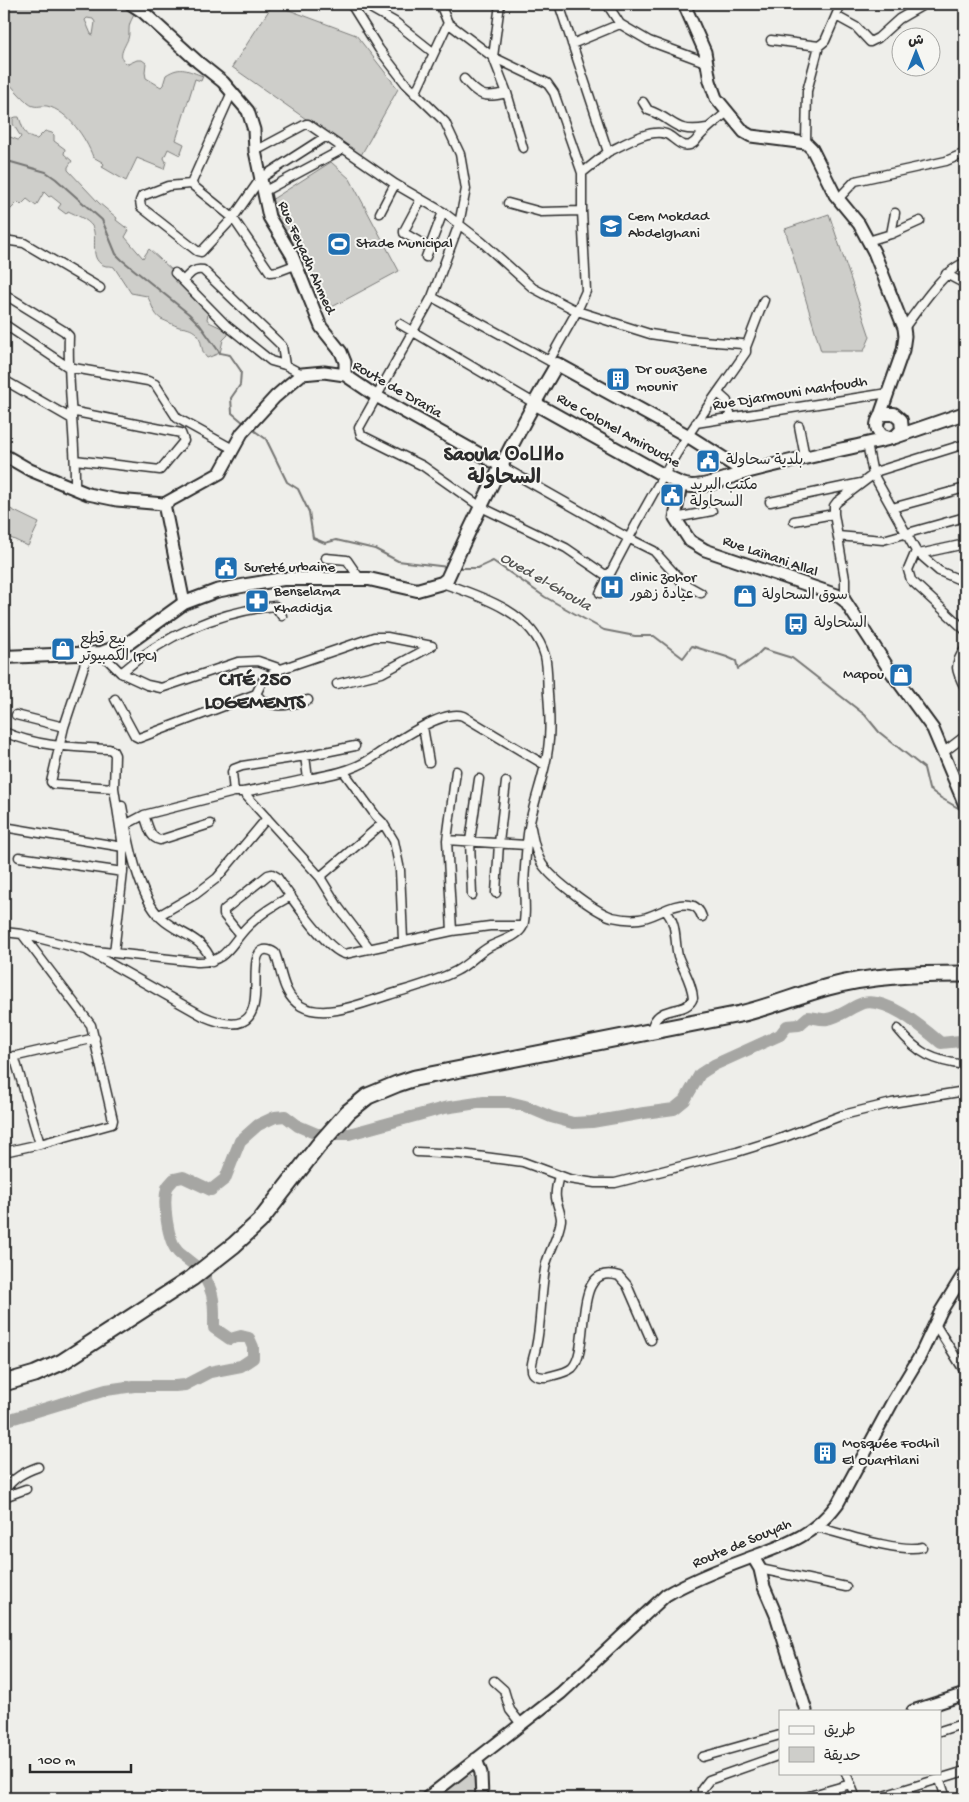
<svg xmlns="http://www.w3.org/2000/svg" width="969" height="1802" font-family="'Gochi Hand','Playpen Sans Arabic','Noto Sans Tifinagh',sans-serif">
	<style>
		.green { fill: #cececa; stroke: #7c7c7a; fill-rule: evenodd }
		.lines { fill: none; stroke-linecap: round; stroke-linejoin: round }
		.stream { stroke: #757573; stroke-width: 2 }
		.river { stroke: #a6a6a3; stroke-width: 12 }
		.street-casing { stroke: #2b2b2b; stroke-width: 11 }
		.secondary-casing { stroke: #2b2b2b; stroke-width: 15 }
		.primary-casing { stroke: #2b2b2b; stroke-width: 16 }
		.highway-casing { stroke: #2b2b2b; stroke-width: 19 }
		.street { stroke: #f6f6f2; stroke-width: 8 }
		.secondary { stroke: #f6f6f2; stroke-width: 11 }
		.primary { stroke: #f6f6f2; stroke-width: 12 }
		.highway { stroke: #f6f6f2; stroke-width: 15 }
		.labels { text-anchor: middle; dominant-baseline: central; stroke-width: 4; stroke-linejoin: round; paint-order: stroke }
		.poi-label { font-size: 15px; fill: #2b2b2b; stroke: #f6f6f2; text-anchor: start }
		.street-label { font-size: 15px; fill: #2b2b2b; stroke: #f6f6f2 }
		.water-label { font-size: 16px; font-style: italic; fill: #565655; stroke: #f6f6f2 }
		.district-label { font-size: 20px; font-weight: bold; fill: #2b2b2b; stroke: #f6f6f2 }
	</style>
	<rect width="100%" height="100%" fill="#eeeeea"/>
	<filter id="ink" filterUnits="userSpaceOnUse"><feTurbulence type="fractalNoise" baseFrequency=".02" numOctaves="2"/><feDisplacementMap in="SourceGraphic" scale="10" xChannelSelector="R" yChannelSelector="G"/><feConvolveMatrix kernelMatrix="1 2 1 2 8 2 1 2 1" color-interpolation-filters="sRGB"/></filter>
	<g filter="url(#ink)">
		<path class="green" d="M4,4h122l9,7c-1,5 -3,7 -5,12 -2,5 0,11 -2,16 -4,9 -12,19 0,25l9,-4h5l4,3 -1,9 1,6 15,9 2,-2 3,-10c15,-10 22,-4 37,1l-2,5 -6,-2 -19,61 8,4 -4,11 -12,-6 -4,9 2,4 -2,7 -27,-11 -11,23 -24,-14 2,-3 -2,-2 -9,-5c-7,-19 -25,-46 -46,-51 -7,-1 -12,3 -19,-3 -8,-7 -16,-17 -24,-25zM87,18l6,1 2,3 -2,13 -2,-1 -6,-14z
			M273,4l83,31 42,54 -38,68 -128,-90z
			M16,117h3c4,11 5,21 18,22l8,-8 7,2 2,2v6l11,8 -1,5 8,7 -4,6v3l31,33 18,15 -1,2 13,10 -4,7 18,21 6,-9 61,56 -3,14 2,3 19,9v4l-5,5 -3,13 -13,5c-7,-7 -4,-17 -10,-24 -6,-6 -11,-6 -18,-7 -5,-2 -13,-6 -18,-8 -8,-5 -9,-16 -14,-23l-16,-3 -17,-26c-2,-1 -5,-1 -8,-1 -19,-5 -7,-28 -14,-40 -5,-7 -16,-11 -24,-15l-2,3 -8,-6 3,-4 -10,-8 -2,1 -5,-5 -8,14 -9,-7 -6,6 -3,-3 -9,9 -5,-7v-59l6,-8 8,3 3,-3 -8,-13v-6z
			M331,162l19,17 49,92 -67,36 -64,-105z
			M829,214l41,123 -6,14h-43l-36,-122z
			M4,506l35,17 -11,23 -24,-11z
			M467,1771l7,7 1,20h-43z"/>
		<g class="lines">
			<path class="stream" d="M4,160l42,12 10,7 46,41 14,34 6,6 67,54 11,11 20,28 10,2 11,16 -1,14 -9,13 1,15 12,10
				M252,429l14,10 21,43 11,7 11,23 4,26 12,5 11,-3 39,9 23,12 50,6
				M457,568h21l15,-7 52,36 59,33 31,6h19l29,22 9,-12 35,11 9,4 2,8 16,-11 9,-9 29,9 73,57 14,17 45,36 5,21 12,9 24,14"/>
			<path class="river" d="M4,1421l102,-31 28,-4h41l10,-1 25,-13 31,-6 12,-8v-11l-4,-9 -8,-2 -11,3 -16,-11c0,-15 1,-29 -5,-42 -8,-20 -18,-22 -31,-34 -11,-12 -15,-49 -11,-64 1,-3 5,-6 7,-9l9,-2 28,13 14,-11 15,-38 18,-16 17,-8 10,-1 13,10 19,8h32l95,-26 40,-6h25l16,4 26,11 22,6 19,-1 52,-9 30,-4 11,-9 15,-26 14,-9 66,-30 7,-9 12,-1 9,-8c5,0 13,3 19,2 13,-2 24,-12 36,-16 25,-6 60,25 78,40l19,-2 5,-2"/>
			<g class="street-casing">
				<path id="street" d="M351,4l28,45 27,35 39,38 15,32 6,35 -7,35 -27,73 -73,131 2,7 62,31 58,41 85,41 38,26h4
					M440,4l8,19 45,34 14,36 16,55
					M500,4l-7,53 54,26 7,10 28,80 26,-21 -49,-148
					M607,4l13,20
					M372,9l23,13 39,31
					M836,16l20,11 14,15 8,-4 21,-19 26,-15
					M771,40l48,6
					M572,44l48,-20 29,17 59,22
					M464,79c16,18 19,19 43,14
					M232,92l-41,92 -23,2 -26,10 -2,5 1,6 56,44 4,1 32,-34 28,-40 64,-41
					M415,94l33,-71
					M643,102l5,8c27,9 25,24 59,18
					M964,121l1,4
					M806,143l1,-52 12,-45 6,-5 16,-37
					M261,148l45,-24h2l87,60 48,28 39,30 51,46 44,23 73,23 39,6 53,4 4,3v5c-19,28 -40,56 -59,85 -32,50 -60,104 -87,156
					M608,152c15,-7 41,-24 58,-18 8,3 14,14 24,11 3,-1 6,-4 8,-7 9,-10 19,-17 29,-26
					M191,184l42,34 37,54 9,-1 16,-6
					M263,192l80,-43
					M421,199l-17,32v2l26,15
					M838,199l17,-18 91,-20 19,-8
					M508,203l33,9 41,-1
					M380,213l15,-29
					M891,234l4,-21
					M4,240l20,3 76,45
					M868,241l23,-7 29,-13
					M426,257l17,-45
					M175,273l51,52 45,36 14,4 17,9
					M946,274l19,10
					M183,281c6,-6 10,-13 20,-11l79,76 3,19
					M4,294l60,37 5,5c-2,51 7,102 6,153
					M432,297l121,66
					M4,324l64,43 80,14 7,3 22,34 56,31
					M400,324l134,79
					M904,328c14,-18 41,-60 61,-65
					M746,347l18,-47
					M549,361l28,-50 9,-20 -4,-80v-38
					M4,380l68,39
					M718,393l9,8 4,16
					M71,411l110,22 3,8 -24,29 -85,-10
					M696,423l192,-30
					M799,426l6,31
					M867,444l6,30 43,77 23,20 26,11
					M501,466l127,72 26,13 29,32 18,10
					M770,502l91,-19
					M892,508l73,-20
					M675,518l37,-7
					M794,521l40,-7
					M838,536l45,4 82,-23
					M916,551l-8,19 3,10 54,50
					M919,554l46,-10
					M326,558l21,2 13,19
					M845,601v-22l-11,-65v-8l3,-4 41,-31 87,-27
					M4,613l2,44
					M965,649c-12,16 -9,22 0,39
					M101,653l20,20 26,12 14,3 77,-26 20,-1 23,8
					M88,654l-24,73 -13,55 2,2 61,4
					M121,673c43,-38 97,-61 154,-67l7,10
					M256,694c13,17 35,11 52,6
					M115,699l20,37 4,2 117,-44 8,-16 17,-9 93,-32h13l45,9 -50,27 -45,11
					M16,715l48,12
					M423,727l6,35
					M4,732c35,15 67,15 105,17l4,2 2,4 -1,33 9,59v25
					M944,752l21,-16
					M305,756l3,23
					M344,772l32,44 7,7 11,18 6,29 3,70
					M234,792l-2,-20 2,-3 8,-3 63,-10 50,-10
					M243,792l77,85 19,31 31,41
					M122,806c6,31 15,89 39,112 19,18 40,16 51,44
					M144,815c4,9 5,23 16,25l50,-16
					M125,825l19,-10 90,-23h9c22,-4 43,-8 64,-13 23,-4 45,-8 65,-21 18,-12 71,-50 91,-42l82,49
					M4,827l119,20
					M531,828c2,12 5,26 11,36 11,16 52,47 70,53 9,2 18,3 27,2 17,-2 33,-17 51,-14 7,1 10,6 12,12
					M447,840l79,5
					M19,857l104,15 -9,81
					M320,877l63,-54
					M496,893l3,-50 7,-61
					M472,895l-2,-54 9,-62
					M158,916l38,-22 21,-16 50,-60
					M452,931l-5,-91 9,-69
					M4,932l18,2 64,16 111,12c31,1 33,-19 52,-37 12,-12 27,-21 42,-29
					M240,935l-16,-20v-5l44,-35 4,-1 5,3c12,17 49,73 68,77l107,-23 38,-5h33
					M86,950l117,66c81,35 37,-60 61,-66 5,-1 8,1 11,3 7,18 7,42 26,53 24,14 64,-4 88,-11 22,-7 46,-13 67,-24 12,-6 21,-17 33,-24 10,-6 27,-9 33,-19 5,-8 2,-34 2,-45 1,-16 2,-33 4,-49 3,-24 12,-46 17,-69 6,-24 5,-47 3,-71 -1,-12 0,-26 -3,-38 -12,-44 -65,-60 -103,-73
					M653,1024c8,-20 34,-9 40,-26 -1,-16 -10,-28 -15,-42 -4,-16 0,-32 -13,-46
					M898,1029c20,25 36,32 67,36
					M14,1056l26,88
					M4,1059l91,-21
					M4,1152l36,-8 72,-20 1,-4 -22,-95 -69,-91
					M417,1152l44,2 62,8 46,17 26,4h20l122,-31 45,-14 61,-23 49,-12 73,-12
					M559,1176c-2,7 -4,15 -3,22 1,8 5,14 5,22 -2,16 -11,29 -15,44 -6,27 -4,56 -10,83 -1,7 -7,20 -3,26 3,4 9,4 14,4 7,-2 19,-4 25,-9 20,-19 -2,-107 47,-92l8,9 24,55
					M935,1324l30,48
					M4,1491c9,-13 20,-19 34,-24
					M4,1497l22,-8
					M816,1527c24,6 84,26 106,20
					M760,1569l86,18
					M494,1681l10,9 6,20 11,14
					M940,1731l25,-8
					M702,1757l78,-22
					M846,1773l10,25
					M940,1780l6,18
					M883,1796l82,-25
					M158,1797l1,1
					M702,1798v-9l7,-9 71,-25
					M802,1798l49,-14"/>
			</g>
			<g class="secondary-casing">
				<path id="secondary" d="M131,4l12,8 55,50 25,20 25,29 6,19 1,21 14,66 23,38 29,72 20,25 4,10v13
					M684,4l21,48 5,29 6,17 28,34 7,4 55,7 6,6 23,46 24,29 15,28 30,76 1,8 -2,14 -24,68
					M4,455l26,15 58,24 29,6 47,4 56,-31 22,-40 33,-36 16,-14 11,-9 22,-2 21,3 31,21 125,70
					M681,484l-6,34 15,23 15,9 132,45 8,6 44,68 44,60 32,76
					M164,504l20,99
					M753,1557l7,12 4,18 12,28 30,96
					M913,1711l52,-17
					M476,1759l5,14 1,25
					M427,1798l134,-105 105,-98c25,-15 54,-26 81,-36 37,-14 66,-22 91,-56l55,-102 27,-45 21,-45 24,-39"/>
			</g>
			<g class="primary-casing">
				<path id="primary" d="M534,403l129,72c9,5 19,11 29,11 19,0 39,-10 58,-15 47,-12 95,-22 142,-33
					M895,437l7,-7 -1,-10 -7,-6h-11c-7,6 -8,14 -2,21l7,3 7,-1 70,-24
					M4,657l97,-4 29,-11 54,-39 32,-12 31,-6 36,-6h86l48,11 25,-7 5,-4c33,-73 69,-146 110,-215l131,72 57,36"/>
			</g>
			<g class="highway-casing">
				<path id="highway" d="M4,1383l31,-9 27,-12 130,-84 42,-33 26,-24 58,-75 30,-34 20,-16 29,-12 18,-6 325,-64c30,-7 58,-19 88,-27 45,-12 91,-13 137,-13"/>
			</g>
			<use href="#street" class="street"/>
			<use href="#secondary" class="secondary"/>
			<use href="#primary" class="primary"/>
			<use href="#highway" class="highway"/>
		</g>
	</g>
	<defs>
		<g id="school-square" transform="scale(1.25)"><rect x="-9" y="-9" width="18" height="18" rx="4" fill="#1f6fb2" stroke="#f6f6f2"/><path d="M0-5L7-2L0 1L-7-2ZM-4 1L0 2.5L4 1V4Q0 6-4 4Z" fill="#fff"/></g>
		<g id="stadium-square" transform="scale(1.25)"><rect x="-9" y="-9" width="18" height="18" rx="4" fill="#1f6fb2" stroke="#f6f6f2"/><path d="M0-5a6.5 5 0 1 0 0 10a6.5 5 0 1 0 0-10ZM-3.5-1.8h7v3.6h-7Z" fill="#fff"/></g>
		<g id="building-square" transform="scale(1.25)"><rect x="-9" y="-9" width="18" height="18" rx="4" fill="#1f6fb2" stroke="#f6f6f2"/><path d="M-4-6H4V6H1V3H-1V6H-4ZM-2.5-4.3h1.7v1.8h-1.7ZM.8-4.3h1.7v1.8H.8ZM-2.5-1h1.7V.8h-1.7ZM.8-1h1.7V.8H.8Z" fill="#fff"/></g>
		<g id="civic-square" transform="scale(1.25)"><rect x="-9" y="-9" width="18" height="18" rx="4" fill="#1f6fb2" stroke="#f6f6f2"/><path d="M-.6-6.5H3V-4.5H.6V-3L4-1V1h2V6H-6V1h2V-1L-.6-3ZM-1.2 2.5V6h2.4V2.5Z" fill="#fff"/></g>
		<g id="hospital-square" transform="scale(1.25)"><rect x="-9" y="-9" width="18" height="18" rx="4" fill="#1f6fb2" stroke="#f6f6f2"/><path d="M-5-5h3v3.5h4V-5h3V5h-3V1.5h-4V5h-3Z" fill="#fff"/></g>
		<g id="shop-square" transform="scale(1.25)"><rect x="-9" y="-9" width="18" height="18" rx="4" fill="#1f6fb2" stroke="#f6f6f2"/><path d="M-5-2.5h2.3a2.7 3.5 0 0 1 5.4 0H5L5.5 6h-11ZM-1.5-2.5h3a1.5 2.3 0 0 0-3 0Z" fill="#fff"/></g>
		<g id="pharmacy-square" transform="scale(1.25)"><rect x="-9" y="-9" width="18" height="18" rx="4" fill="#1f6fb2" stroke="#f6f6f2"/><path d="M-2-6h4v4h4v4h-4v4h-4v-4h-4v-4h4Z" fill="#fff"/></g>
		<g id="bus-square" transform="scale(1.25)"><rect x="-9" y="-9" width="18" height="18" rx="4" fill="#1f6fb2" stroke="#f6f6f2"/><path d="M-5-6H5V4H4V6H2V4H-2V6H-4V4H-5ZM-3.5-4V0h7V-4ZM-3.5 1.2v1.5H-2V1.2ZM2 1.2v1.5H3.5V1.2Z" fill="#fff"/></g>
	</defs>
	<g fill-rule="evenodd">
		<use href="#school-square" x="611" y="226"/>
		<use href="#stadium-square" x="339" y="244"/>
		<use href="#building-square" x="618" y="379"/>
		<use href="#civic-square" x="708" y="461"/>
		<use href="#civic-square" x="672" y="495"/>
		<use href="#civic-square" x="226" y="568"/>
		<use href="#hospital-square" x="612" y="587"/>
		<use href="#shop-square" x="745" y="596"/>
		<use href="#pharmacy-square" x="257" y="601"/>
		<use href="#bus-square" x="796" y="624"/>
		<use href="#shop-square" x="63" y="649"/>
		<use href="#shop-square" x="901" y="675"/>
		<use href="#building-square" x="825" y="1453"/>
	</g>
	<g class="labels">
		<g class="poi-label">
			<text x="628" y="217">Cem Mokdad<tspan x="628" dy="17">Abdelghani</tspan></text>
			<text x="356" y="244">Stade Municipal</text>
			<text x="636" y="370">Dr ouazene<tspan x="636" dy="17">mounir</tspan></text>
			<text x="726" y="461">بلدية سحاولة</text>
			<text x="690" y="486">مكتب البريد<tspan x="690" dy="17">السحاولة</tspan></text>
			<text x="244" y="568">Sureté urbaine</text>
			<text x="630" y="578">clinic zohor<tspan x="630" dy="17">عيادة زهور</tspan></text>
			<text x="274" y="592">Benselama<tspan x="274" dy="17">Khadidja</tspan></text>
			<text x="762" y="596">سوق السحاولة</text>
			<text x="814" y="624">السحاولة</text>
			<text x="80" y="640">بيع قطع<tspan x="80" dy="17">الكمبيوتر (PC)</tspan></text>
			<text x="884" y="675" text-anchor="end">Mapou</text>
			<text x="842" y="1444">Mosquée Fodhil<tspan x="842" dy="17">El Ouartilani</tspan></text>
		</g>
		<g class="street-label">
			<text transform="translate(306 258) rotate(66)">Rue Feyadh Ahmed</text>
			<text transform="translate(397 390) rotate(30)">Route de Draria</text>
			<text transform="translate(790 394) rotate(-9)">Rue Djarmouni Mahfoudh</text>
			<text transform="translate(618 431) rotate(29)">Rue Colonel Amirouche</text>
			<text transform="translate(770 557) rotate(19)">Rue Laïnani Allal</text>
			<text transform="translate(742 1544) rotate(-23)">Route de Souyah</text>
		</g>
		<g class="water-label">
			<text transform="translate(545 583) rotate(30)">Oued el-Ghoula</text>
		</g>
		<g class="district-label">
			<text x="504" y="456">Saoula ⵙⴰⵡⵍⴰ<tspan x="504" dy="23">السحاولة</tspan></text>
			<text x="255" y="681">CITÉ 250<tspan x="255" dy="23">LOGEMENTS</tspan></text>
		</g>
	</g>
	<rect width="969" height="1802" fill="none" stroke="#f6f6f2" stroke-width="20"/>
	<rect x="10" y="10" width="949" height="1782" fill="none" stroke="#2b2b2b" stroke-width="2" filter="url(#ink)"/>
	<rect x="779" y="1710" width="162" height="65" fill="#f6f6f2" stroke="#a5a5a2"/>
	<rect x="789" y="1726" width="25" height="8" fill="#f6f6f2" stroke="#a5a5a2"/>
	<text x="824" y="1734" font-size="15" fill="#2b2b2b">طريق</text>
	<rect x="789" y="1747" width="25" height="15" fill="#cececa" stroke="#a5a5a2"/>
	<text x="824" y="1760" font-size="15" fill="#2b2b2b">حديقة</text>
	<g transform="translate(916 52)"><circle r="24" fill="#f6f6f2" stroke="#a5a5a2"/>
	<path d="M0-4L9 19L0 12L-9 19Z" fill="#1f6fb2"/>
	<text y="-8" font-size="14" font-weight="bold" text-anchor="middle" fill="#2b2b2b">ش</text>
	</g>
	<path d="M30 1764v8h101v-8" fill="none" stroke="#2b2b2b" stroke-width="2.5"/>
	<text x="38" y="1764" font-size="15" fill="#2b2b2b" stroke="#f6f6f2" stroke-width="4" paint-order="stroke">100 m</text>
</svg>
